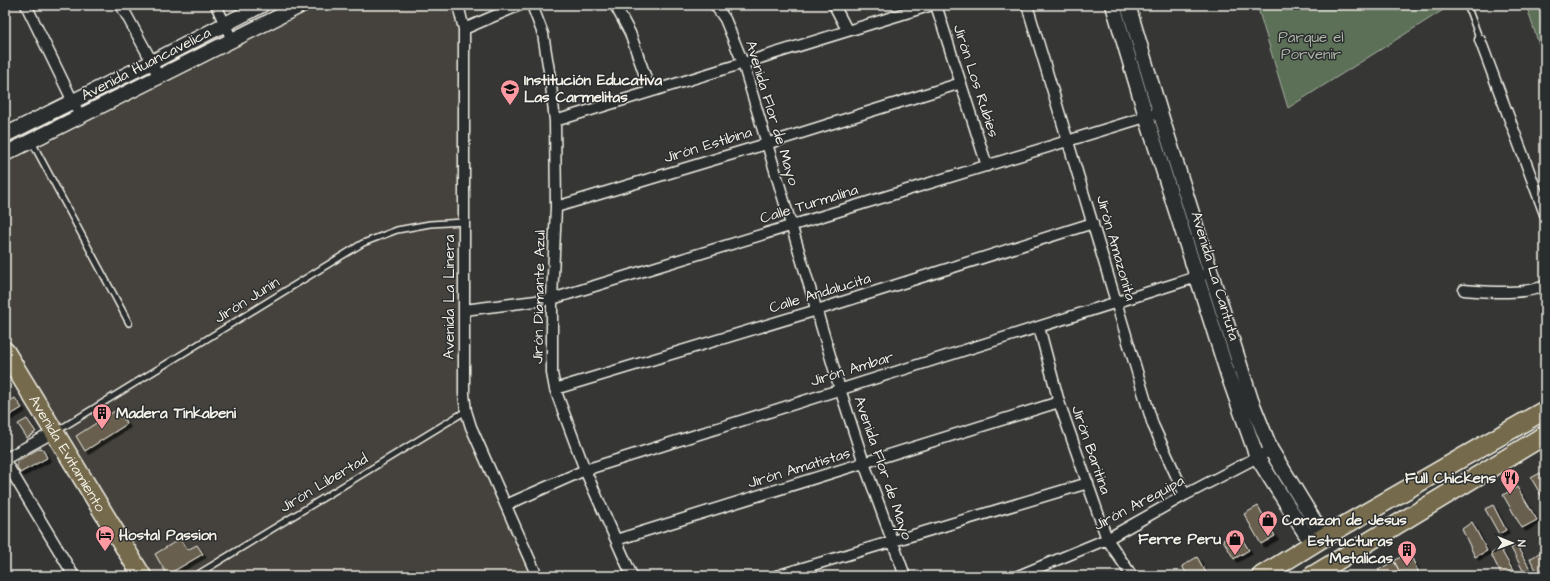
<svg xmlns="http://www.w3.org/2000/svg" width="1550" height="581" font-family="'Architects Daughter',sans-serif">
	<style>
		.built { fill: #45433d }
		.green { fill: #5c6f59; stroke: #a8b0a0 }
		.building { fill: #675f4f; stroke: #f4f1e8; filter: url(#shadow) }
		.lines { fill: none; stroke-linecap: round; stroke-linejoin: round }
		.lane-casing { stroke: #f4f1e8; stroke-width: 8 }
		.street-casing { stroke: #f4f1e8; stroke-width: 13 }
		.secondary-casing { stroke: #f4f1e8; stroke-width: 17 }
		.highway-casing { stroke: #f4f1e8; stroke-width: 21 }
		.lane { stroke: #2a2d2e; stroke-width: 5 }
		.street { stroke: #2a2d2e; stroke-width: 10 }
		.secondary { stroke: #2a2d2e; stroke-width: 14 }
		.highway { stroke: #746b4b; stroke-width: 18 }
		.labels { text-anchor: middle; dominant-baseline: central; stroke-width: 3; stroke-linejoin: round; paint-order: stroke }
		.park-label { font-size: 15px; fill: #b0b6a8; stroke: #2a2d2e }
		.street-label { font-size: 15px; fill: #f4f1e8; stroke: #2a2d2e }
		.poi-label { font-size: 15px; font-weight: bold; fill: #f4f1e8; stroke: #2a2d2e; text-anchor: start }
	</style>
	<defs>
		<filter id="shadow"><feDropShadow dx="3.5" dy="3.5" stdDeviation="0" flood-color="#0009"/></filter>
	</defs>
	<rect width="100%" height="100%" fill="#363735"/>
	<filter id="ink" filterUnits="userSpaceOnUse"><feTurbulence type="fractalNoise" baseFrequency=".025" numOctaves="2"/><feDisplacementMap in="SourceGraphic" scale="8" xChannelSelector="R" yChannelSelector="G"/><feConvolveMatrix kernelMatrix="1 2 1 2 8 2 1 2 1" color-interpolation-filters="sRGB"/></filter>
	<g filter="url(#ink)">
		<path class="built" d="M310,5h140l10,28v363l72,180h-384l-143,-235v-185z"/>
		<path class="green" d="M1257,5h194l-163,103z
			M1526,5h19v58z"/>
		<path class="building" d="M15,398l7,10 -15,9 -2,-3v-10z
			M118,409l9,15 -42,27 -9,-15z
			M27,419l9,13 -9,6 -9,-14z
			M40,448l3,1 4,9 -27,15 -3,-6v-6z
			M1540,473l5,9v20l-14,-24z
			M1517,487l20,33 -15,8 -19,-33z
			M1493,505l13,25 -7,4 -14,-25z
			M1258,506l17,30 -14,8 -17,-30z
			M1472,522l15,29 -12,6 -13,-28z
			M1237,531l12,19 -15,9 -11,-19z
			M180,539l7,11 10,-5 6,9 -36,21 -12,-21z
			M1516,545l16,27 -6,4 -15,-28z
			M1500,548l16,28h-14l-11,-22z
			M1542,551l3,5v15l-6,4 -9,-16z
			M1409,552l10,21 -6,3h-11l-8,-15z
			M1197,557l11,19h-20l-6,-10z
			M1394,561l8,15h-20l-4,-6z"/>
		<g class="lines">
			<g class="lane-casing">
				<path id="lane" d="M1467,5l13,35
					M32,142l97,181
					M57,431l306,-188 34,-13 33,-6 34,-2
					M195,576l271,-165"/>
			</g>
			<g class="street-casing">
				<path id="street" d="M26,5l54,111
					M121,5l31,57 6,15
					M216,5l16,35
					M458,5l6,24v365l2,17 5,16 66,149
					M532,5l11,29 7,43 5,44 1,86 -4,92v74l3,16 30,81 47,106
					M615,5l15,28 20,57
					M715,5l10,14 18,44 97,326 24,74 41,113
					M834,5l13,25
					M936,5l51,161
					M1027,5l126,420 32,70
					M464,29l56,-24
					M1480,40l65,174
					M555,121l377,-116
					M556,207l210,-63 195,-61
					M1464,290c27,2 56,5 81,-4
					M464,310l88,-11 600,-184
					M1039,327l20,75 48,137 25,37
					M555,389l262,-79 276,-87
					M5,459l49,-27
					M5,461l69,115
					M506,505l79,-35 618,-195
					M616,540l443,-138
					M776,576l312,-93
					M1018,576l89,-37 78,-44 86,-45"/>
			</g>
			<g class="secondary-casing">
				<path id="secondary" d="M1113,5l33,111 82,259 29,82 55,87
					M1128,5l32,107 91,288 20,50 53,87
					M5,135l147,-73 110,-57
					M5,154l297,-149"/>
			</g>
			<g class="highway-casing">
				<g id="highway">
					<path id="s1" d="M5,351l137,225"/>
					<path d="M1261,576l63,-39 221,-127"/>
					<path d="M1312,576l233,-141"/>
				</g>
			</g>
			<use href="#lane" class="lane"/>
			<use href="#street" class="street"/>
			<use href="#secondary" class="secondary"/>
			<use href="#highway" class="highway"/>
		</g>
	</g>
	<defs>
		<g id="school-pin" transform="scale(1)"><path d="M0 17L-7.5 6A9.5 9.5 0 1 1 7.5 6Z" fill="#ff9aa2" stroke="#2a2d2e"/><path d="M0-5L7-2L0 1L-7-2ZM-4 1L0 2.5L4 1V4Q0 6-4 4Z" fill="#111"/></g>
		<g id="building-pin" transform="scale(1)"><path d="M0 17L-7.5 6A9.5 9.5 0 1 1 7.5 6Z" fill="#ff9aa2" stroke="#2a2d2e"/><path d="M-4-6H4V6H1V3H-1V6H-4ZM-2.5-4.3h1.7v1.8h-1.7ZM.8-4.3h1.7v1.8H.8ZM-2.5-1h1.7V.8h-1.7ZM.8-1h1.7V.8H.8Z" fill="#111"/></g>
		<g id="restaurant-pin" transform="scale(1)"><path d="M0 17L-7.5 6A9.5 9.5 0 1 1 7.5 6Z" fill="#ff9aa2" stroke="#2a2d2e"/><path d="M-5-6h1v4h1v-4h1v4h1v-4h1v5L-1.5 .5V6h-2V.5L-5-1ZM5-6V6H3V1.5H1.5Q1.5-4 5-6Z" fill="#111"/></g>
		<g id="shop-pin" transform="scale(1)"><path d="M0 17L-7.5 6A9.5 9.5 0 1 1 7.5 6Z" fill="#ff9aa2" stroke="#2a2d2e"/><path d="M-5-2.5h2.3a2.7 3.5 0 0 1 5.4 0H5L5.5 6h-11ZM-1.5-2.5h3a1.5 2.3 0 0 0-3 0Z" fill="#111"/></g>
		<g id="hotel-pin" transform="scale(1)"><path d="M0 17L-7.5 6A9.5 9.5 0 1 1 7.5 6Z" fill="#ff9aa2" stroke="#2a2d2e"/><path d="M-6-4.5h1.5V1H6V5H4.5V3h-9V5H-6ZM-4 0a1.8 1.8 0 1 1 3.6 0ZM.5 0V-2.5h3Q6-2.5 6 0Z" fill="#111"/></g>
	</defs>
	<g fill-rule="evenodd">
		<use href="#school-pin" x="510" y="89"/>
		<use href="#building-pin" x="102" y="413"/>
		<use href="#restaurant-pin" x="1510" y="478"/>
		<use href="#shop-pin" x="1268" y="520"/>
		<use href="#hotel-pin" x="105" y="535"/>
		<use href="#shop-pin" x="1235" y="539"/>
		<use href="#building-pin" x="1407" y="550"/>
	</g>
	<g class="labels">
		<g class="park-label">
			<text x="1311" y="37">Parque el<tspan x="1311" dy="17">Porvenir</tspan></text>
		</g>
		<g class="street-label">
			<text transform="translate(146 64) rotate(-27)">Avenida Huancavelica</text>
			<text transform="translate(976 81) rotate(72)">Jirón Los Rubíes</text>
			<text transform="translate(772 113) rotate(73)">Avenida Flor de Mayo</text>
			<text transform="translate(708 145) rotate(-17)">Jirón Estibina</text>
			<text transform="translate(809 204) rotate(-17)">Calle Turmalina</text>
			<text transform="translate(1116 248) rotate(74)">Jirón Amazonita</text>
			<text transform="translate(1215 276) rotate(73)">Avenida La Cantuta</text>
			<text transform="translate(820 293) rotate(-17)">Calle Andalucita</text>
			<text transform="translate(449 297) rotate(-90)">Avenida La Linera</text>
			<text transform="translate(539 297) rotate(-89)">Jirón Diamante Azul</text>
			<text transform="translate(247 300) rotate(-32)">Jirón Junín</text>
			<text transform="translate(852 369) rotate(-17)">Jirón Ambar</text>
			<text transform="translate(1091 450) rotate(71)">Jirón Baritina</text>
			<text stroke="none"><textPath href="#s1" startOffset="120">Avenida Evitamiento</textPath></text>
			<text transform="translate(799 468) rotate(-17)">Jirón Amatistas</text>
			<text transform="translate(883 468) rotate(71)">Avenida Flor de Mayo</text>
			<text transform="translate(324 483) rotate(-31)">Jirón Libertad</text>
			<text transform="translate(1139 503) rotate(-28)">Jirón Arequipa</text>
		</g>
		<g class="poi-label">
			<text x="524" y="80">Institución Educativa<tspan x="524" dy="17">Las Carmelitas</tspan></text>
			<text x="116" y="413">Madera Tinkabeni</text>
			<text x="1496" y="478" text-anchor="end">Full Chickens</text>
			<text x="1282" y="520">Corazon de Jesus</text>
			<text x="119" y="535">Hostal Passion</text>
			<text x="1221" y="539" text-anchor="end">Ferre Peru</text>
			<text x="1393" y="541" text-anchor="end">Estructuras<tspan x="1393" dy="17">Metalicas</tspan></text>
		</g>
	</g>
	<rect width="1550" height="581" fill="none" stroke="#2a2d2e" stroke-width="20"/>
	<rect x="10" y="10" width="1530" height="561" fill="none" stroke="#f4f1e8" stroke-width="1.5" filter="url(#ink)"/>
	<g transform="translate(1512 543) rotate(91)" stroke="#2a2d2e" stroke-width="3" paint-order="stroke">
	<path d="M0-3L7 15L0 10L-7 15Z" fill="#f4f1e8"/>
	<text y="-6" font-size="11" font-weight="bold" text-anchor="middle" fill="#f4f1e8">N</text>
	</g>
</svg>
